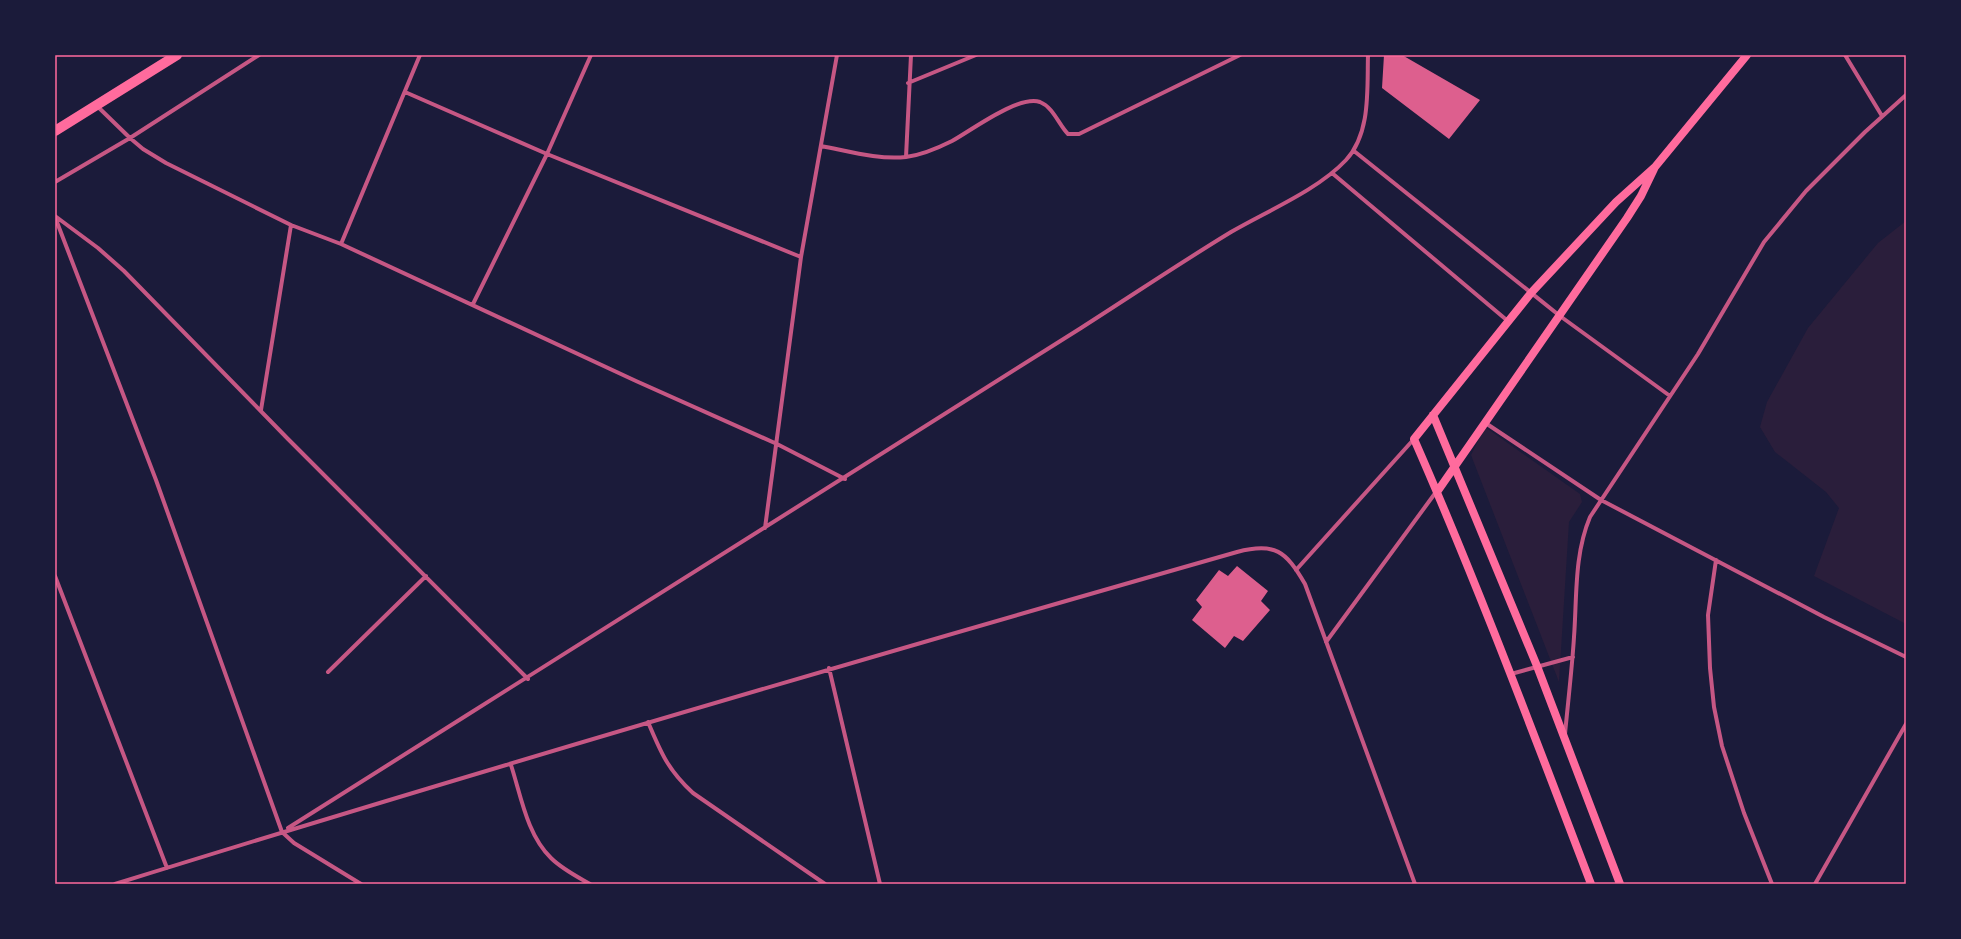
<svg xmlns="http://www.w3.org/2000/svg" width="1961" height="939" font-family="'Open Sans',sans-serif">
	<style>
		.green { fill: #2a1e3b }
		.building { fill: #dd5f8e }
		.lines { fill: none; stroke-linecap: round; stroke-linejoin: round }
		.minor { stroke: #c65784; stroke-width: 4 }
		.secondary { stroke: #ff6b9d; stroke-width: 8 }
		.primary { stroke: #ff6b9d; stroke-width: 10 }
		.neatline { fill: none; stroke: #ff6b9d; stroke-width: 1.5 }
	</style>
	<rect width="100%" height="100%" fill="#1b1b3a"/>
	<path class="green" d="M1906,221v403l-92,-48 25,-68 -13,-16 -51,-40 -15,-25 7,-25 41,-74 70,-85z
		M1485,427l95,67 2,8 -13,20 -10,160 -88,-227z"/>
	<path class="building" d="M1384,55h18l78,45 -31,39 -67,-51z
		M1237,566l31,25 -7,10 9,9 -27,31 -9,-5 -9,12 -33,-28 10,-13 -6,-7 23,-30 9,6z"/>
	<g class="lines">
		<path class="minor" d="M1845,55l37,61
			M908,83l68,-28
			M405,92l142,62 254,103
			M96,105l34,33 13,11 23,14 125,62 50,19 295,137 141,63 68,35
			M821,146c27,5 57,14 85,11 16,-2 32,-9 46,-16 20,-11 66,-46 88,-39 13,5 19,23 28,32h11l161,-79
			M1354,151l206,165 110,80
			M906,157l5,-102
			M1332,173l177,149
			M55,182l75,-44 129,-83
			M55,216l43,32 26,23 164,168 240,240
			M55,217l101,263 126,352 12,11 67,41
			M341,244l79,-189
			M473,304l74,-150 44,-99
			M261,410l30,-185
			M1484,422l117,78 223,117 82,40
			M765,528l36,-271 36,-202
			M1716,560l-8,55 2,53 4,39 8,39 22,67 28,71
			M1296,570l118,-131
			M55,576l112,292
			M1326,642l110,-150
			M829,668l51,216
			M328,672l98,-96
			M1511,674l62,-17
			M648,722c13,31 20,48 45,71l132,91
			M1565,734c3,-32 7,-65 9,-97 3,-40 0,-82 16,-120l108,-163 66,-112 42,-51 59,-59 41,-37
			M511,765c10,31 16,70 40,93 11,11 25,18 39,26
			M288,828c264,-167 529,-332 793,-500 50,-32 99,-65 150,-96 36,-21 87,-42 115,-72 25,-27 21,-71 22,-105
			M115,884c373,-116 747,-225 1122,-332 38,-10 49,-1 68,32l110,300
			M1815,884l91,-160"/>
		<path class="secondary" d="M1433,415l104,251 83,218
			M1437,492l190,-274 14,-22 13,-27
			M1591,884c-57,-149 -113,-299 -177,-445l117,-146 85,-91 39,-35 92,-112"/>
		<path class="primary" d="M55,131l122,-76"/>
	</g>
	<rect width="1961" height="939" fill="none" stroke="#1b1b3a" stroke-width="112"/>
	<rect x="56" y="56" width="1849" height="827" class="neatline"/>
</svg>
